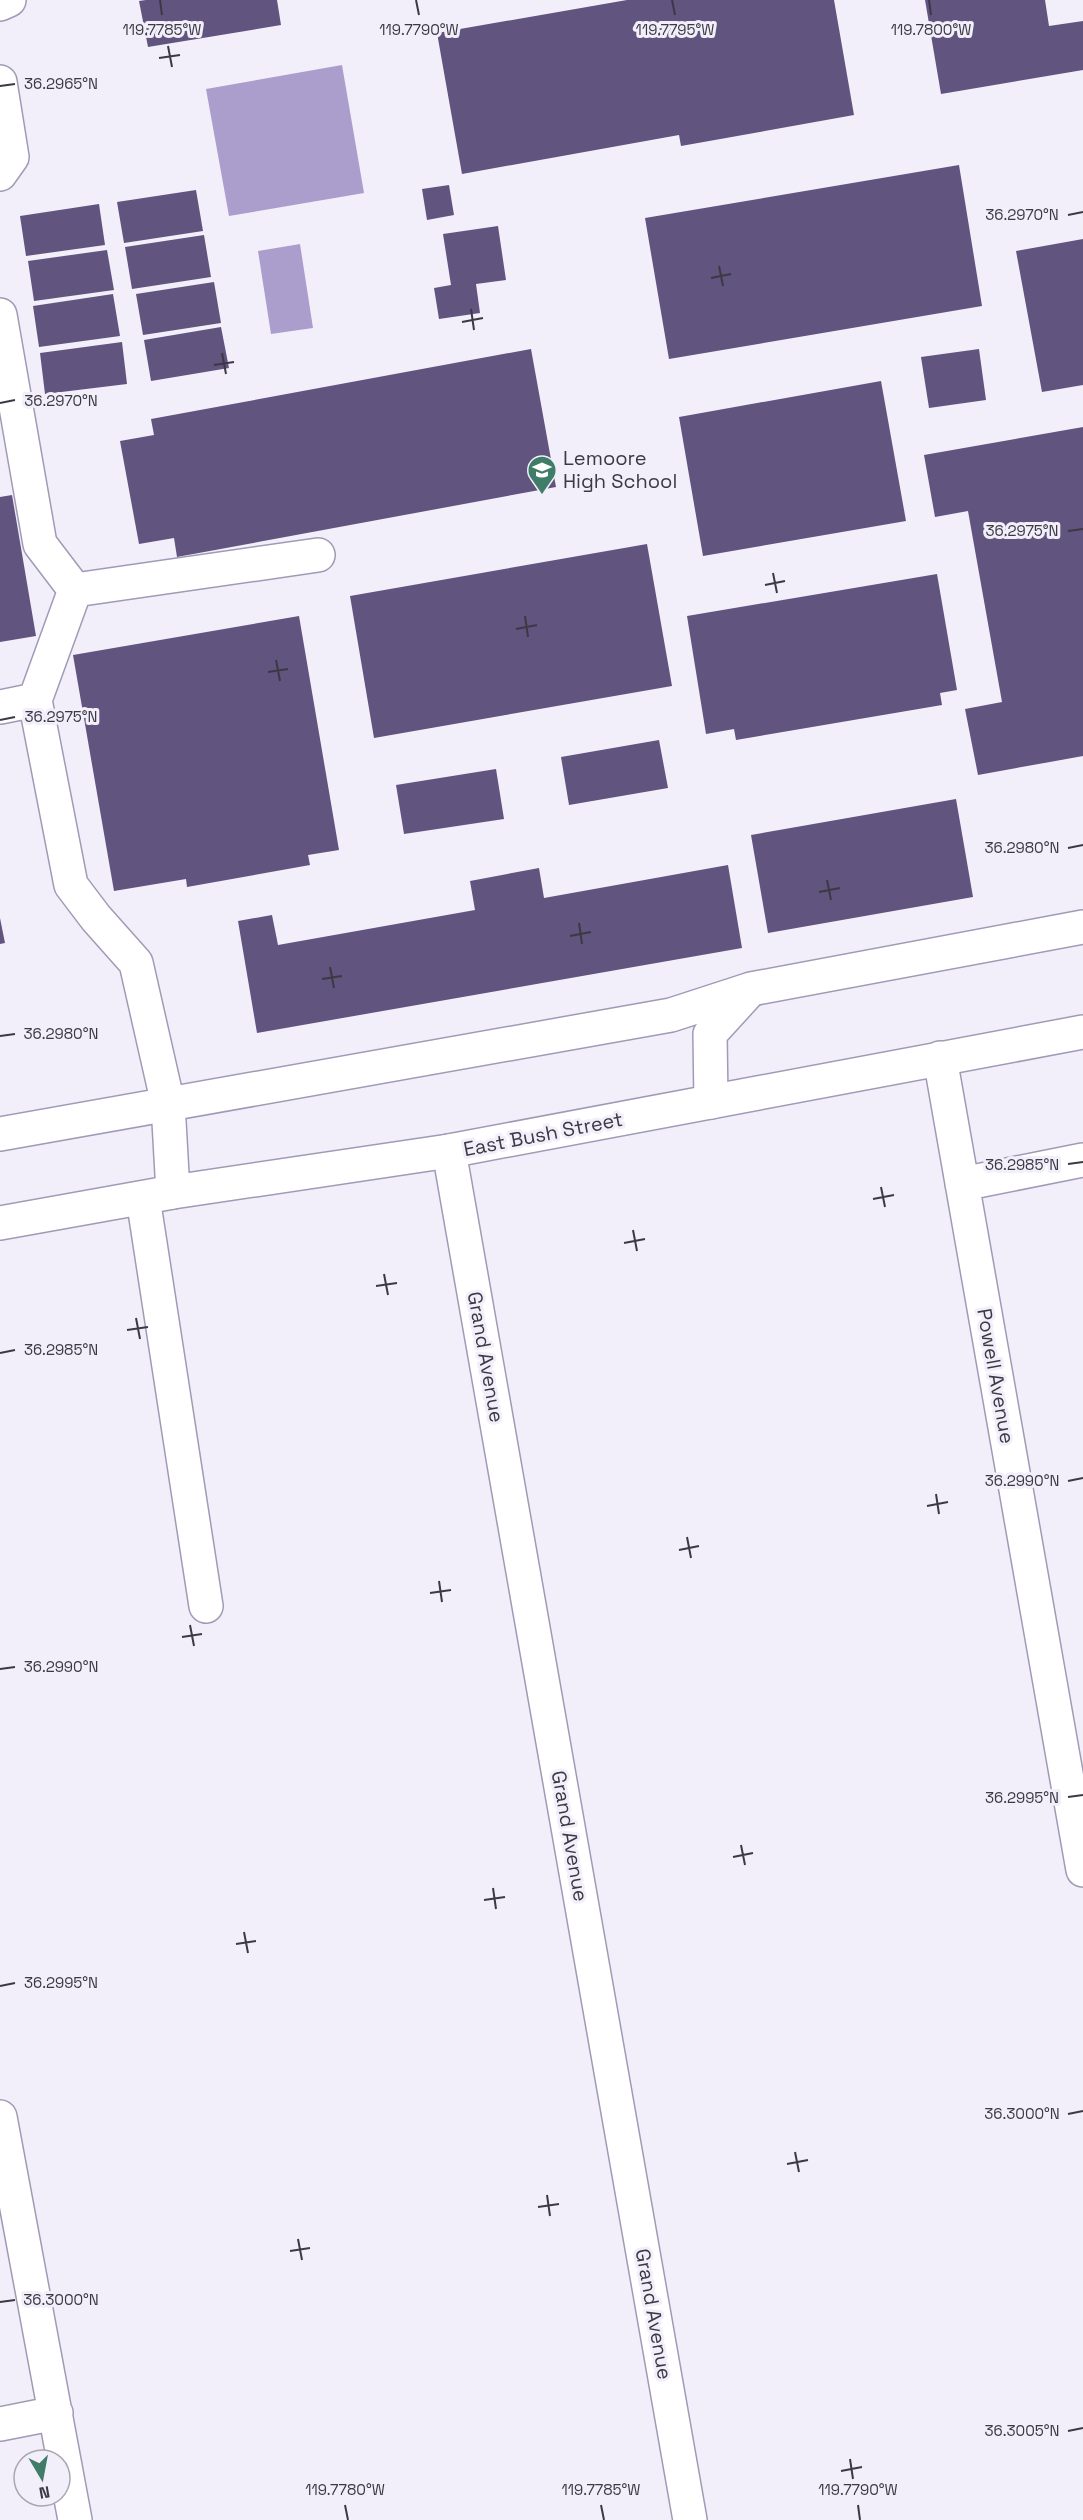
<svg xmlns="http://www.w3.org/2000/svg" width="1083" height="2520" font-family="'Space Grotesk',sans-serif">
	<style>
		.water { fill: #ab9ecc }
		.building { fill: #61547e }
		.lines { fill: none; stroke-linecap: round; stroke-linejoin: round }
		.minor-casing { stroke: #a19ab6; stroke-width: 36 }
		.major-casing { stroke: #a19ab6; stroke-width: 36 }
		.minor { stroke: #fff; stroke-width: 33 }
		.major { stroke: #fff; stroke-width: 33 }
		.ticks { fill: none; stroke: #3c3945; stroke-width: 2 }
		.labels { text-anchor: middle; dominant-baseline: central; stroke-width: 6; stroke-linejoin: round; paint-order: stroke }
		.poi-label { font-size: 20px; fill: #3c3945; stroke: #f2effb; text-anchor: start }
		.street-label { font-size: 20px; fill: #3c3945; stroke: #f2effb }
		.ticks-label { font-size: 15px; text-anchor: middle; fill: #3c3945; stroke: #f2effb; stroke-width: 6; stroke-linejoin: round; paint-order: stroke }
	</style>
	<rect width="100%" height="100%" fill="#f2effb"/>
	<path class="water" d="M342,65l22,128 -135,23 -23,-127z
		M300,244l13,84 -42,6 -13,-83z"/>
	<path class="building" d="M146,0h131l4,25 -133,22 -9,-46z
		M627,0h207l20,115 -173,31 -2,-11 -217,39 -25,-141z
		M925,0h120l4,26 34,-5v49l-142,24z
		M959,165l23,141 -313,53 -24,-141z
		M449,185l5,30 -27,5 -5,-31z
		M196,190l7,41 -79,12 -7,-41z
		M99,204l6,41 -79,11 -6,-40z
		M498,226l8,54 -30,4 4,29 -41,6 -5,-31 17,-3 -8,-51z
		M204,235l7,42 -79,12 -7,-42z
		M1083,239v146l-41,7 -26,-141z
		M107,250l7,40 -80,11 -6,-40z
		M214,282l7,41 -78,12 -7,-41z
		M113,294l7,42 -81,11 -6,-41z
		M221,327l8,41 -78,13 -7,-41z
		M122,342l5,42 -82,10 -5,-41z
		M531,349l25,138 -379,70 -3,-19 -35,6 -19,-103 34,-6 -3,-16z
		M979,349l7,51 -57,8 -8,-51z
		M881,381l25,140 -203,35 -24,-139z
		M1083,427v329l-105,19 -13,-66 37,-7 -34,-191 -33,6 -11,-62z
		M12,495l24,141 -36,6v-145z
		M647,544l25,142 -298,52 -24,-142z
		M937,574l20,116 -17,3 2,12 -206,35 -2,-11 -28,5 -19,-118z
		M299,616l40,234 -31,5 2,10 -123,22 -1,-8 -72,12 -41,-236z
		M659,740l9,48 -99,17 -8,-48z
		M496,769l8,50 -100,15 -8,-49z
		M956,799l17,98 -205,36 -17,-98z
		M728,865l14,83 -485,85 -19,-112 34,-6 6,30 197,-35 -5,-29 69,-13 5,30z
		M0,918l5,25 -5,1z"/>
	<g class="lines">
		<g class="minor-casing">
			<path id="minor" d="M0,4l9,-4
				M0,82l12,75 -12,17
				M0,315l40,229 35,46
				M35,700l40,-110 243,-35
				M0,707l35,-7 36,185 25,33 40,45 32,141 5,88
				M940,1058l143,812
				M711,1102l-1,-68 41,-45 332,-62
				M0,1134l671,-119 80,-26
				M449,1151l241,1369
				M962,1184l121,-24
				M143,1198l63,408
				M0,2117l75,403
				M0,2424l56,-11"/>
		</g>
		<g class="major-casing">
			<path id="major" d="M0,1223l173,-31 276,-41 634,-119"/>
		</g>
		<use href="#minor" class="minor"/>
		<use href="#major" class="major"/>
	</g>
	<path class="ticks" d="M160,0l2,15M416,0l3,15M672,0l3,15M929,0l2,15M168,46l4,21M159,58l21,-3M0,86l15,-2M1068,215l15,-3M719,266l4,20M711,278l20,-4M471,309l3,21M462,322l21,-4M222,353l4,21M214,365l20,-3M0,403l15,-3M1068,531l15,-2M773,573l4,20M765,585l20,-4M525,616l3,21M516,629l21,-4M276,660l4,21M268,672l20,-3M0,720l15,-3M1068,848l15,-3M827,880l4,20M819,892l21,-4M579,923l3,21M570,936l21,-4M330,967l4,21M322,979l20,-3M0,1036l15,-2M1068,1164l15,-2M881,1187l4,20M873,1199l21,-4M633,1230l4,21M624,1243l21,-4M384,1274l4,21M376,1286l21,-3M136,1318l4,21M127,1330l21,-3M0,1353l15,-3M1068,1481l15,-3M936,1494l3,20M927,1506l21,-4M687,1537l4,21M679,1550l20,-4M439,1581l3,21M430,1593l21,-3M190,1625l4,21M182,1637l20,-3M0,1669l15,-2M1068,1797l15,-2M741,1845l4,20M733,1857l20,-4M493,1888l3,21M484,1900l21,-3M244,1932l4,21M236,1944l20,-3M0,1986l15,-3M1068,2114l15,-3M795,2152l4,20M787,2164l21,-4M547,2195l3,21M538,2207l21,-3M298,2239l4,21M290,2251l20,-3M0,2302l15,-2M1068,2431l15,-3M850,2459l3,20M841,2471l21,-4M345,2505l3,15M601,2505l3,15M858,2505l2,15"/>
	<defs>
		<g id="school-pin" transform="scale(1.5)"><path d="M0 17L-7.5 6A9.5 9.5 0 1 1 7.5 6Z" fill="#3f7d69" stroke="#f2effb"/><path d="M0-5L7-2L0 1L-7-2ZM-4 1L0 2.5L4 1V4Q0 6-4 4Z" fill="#fff"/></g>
	</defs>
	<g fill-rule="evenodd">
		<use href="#school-pin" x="542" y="470"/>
	</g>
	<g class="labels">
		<g class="poi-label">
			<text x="563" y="458">Lemoore<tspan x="563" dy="23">High School</tspan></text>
		</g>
		<g class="street-label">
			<text transform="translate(543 1134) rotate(-11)">East Bush Street</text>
			<text transform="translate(486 1357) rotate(80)">Grand Avenue</text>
			<text transform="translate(996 1376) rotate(80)">Powell Avenue</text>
			<text transform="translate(570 1836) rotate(80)">Grand Avenue</text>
			<text transform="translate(654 2314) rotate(80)">Grand Avenue</text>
		</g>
	</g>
	<g class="ticks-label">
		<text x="162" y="35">119.7785°W</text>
		<text x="419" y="35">119.7790°W</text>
		<text x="675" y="35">119.7795°W</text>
		<text x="931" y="35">119.7800°W</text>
		<text x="61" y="89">36.2965°N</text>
		<text x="1022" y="220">36.2970°N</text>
		<text x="61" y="406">36.2970°N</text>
		<text x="1022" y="536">36.2975°N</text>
		<text x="61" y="722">36.2975°N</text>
		<text x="1022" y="853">36.2980°N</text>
		<text x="61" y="1039">36.2980°N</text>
		<text x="1022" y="1170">36.2985°N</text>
		<text x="61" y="1355">36.2985°N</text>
		<text x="1022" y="1486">36.2990°N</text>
		<text x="61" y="1672">36.2990°N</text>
		<text x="1022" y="1803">36.2995°N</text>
		<text x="61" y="1988">36.2995°N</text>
		<text x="1022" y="2119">36.3000°N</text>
		<text x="61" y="2305">36.3000°N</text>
		<text x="1022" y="2436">36.3005°N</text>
		<text x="345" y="2495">119.7780°W</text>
		<text x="601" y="2495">119.7785°W</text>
		<text x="858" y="2495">119.7790°W</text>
	</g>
	<g transform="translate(42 2478) rotate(170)"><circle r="28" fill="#f2effb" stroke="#a9a6b2" stroke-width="1.5"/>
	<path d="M0-4.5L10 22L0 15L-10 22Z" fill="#3f7d69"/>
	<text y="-9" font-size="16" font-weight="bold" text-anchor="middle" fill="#3c3945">N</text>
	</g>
</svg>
